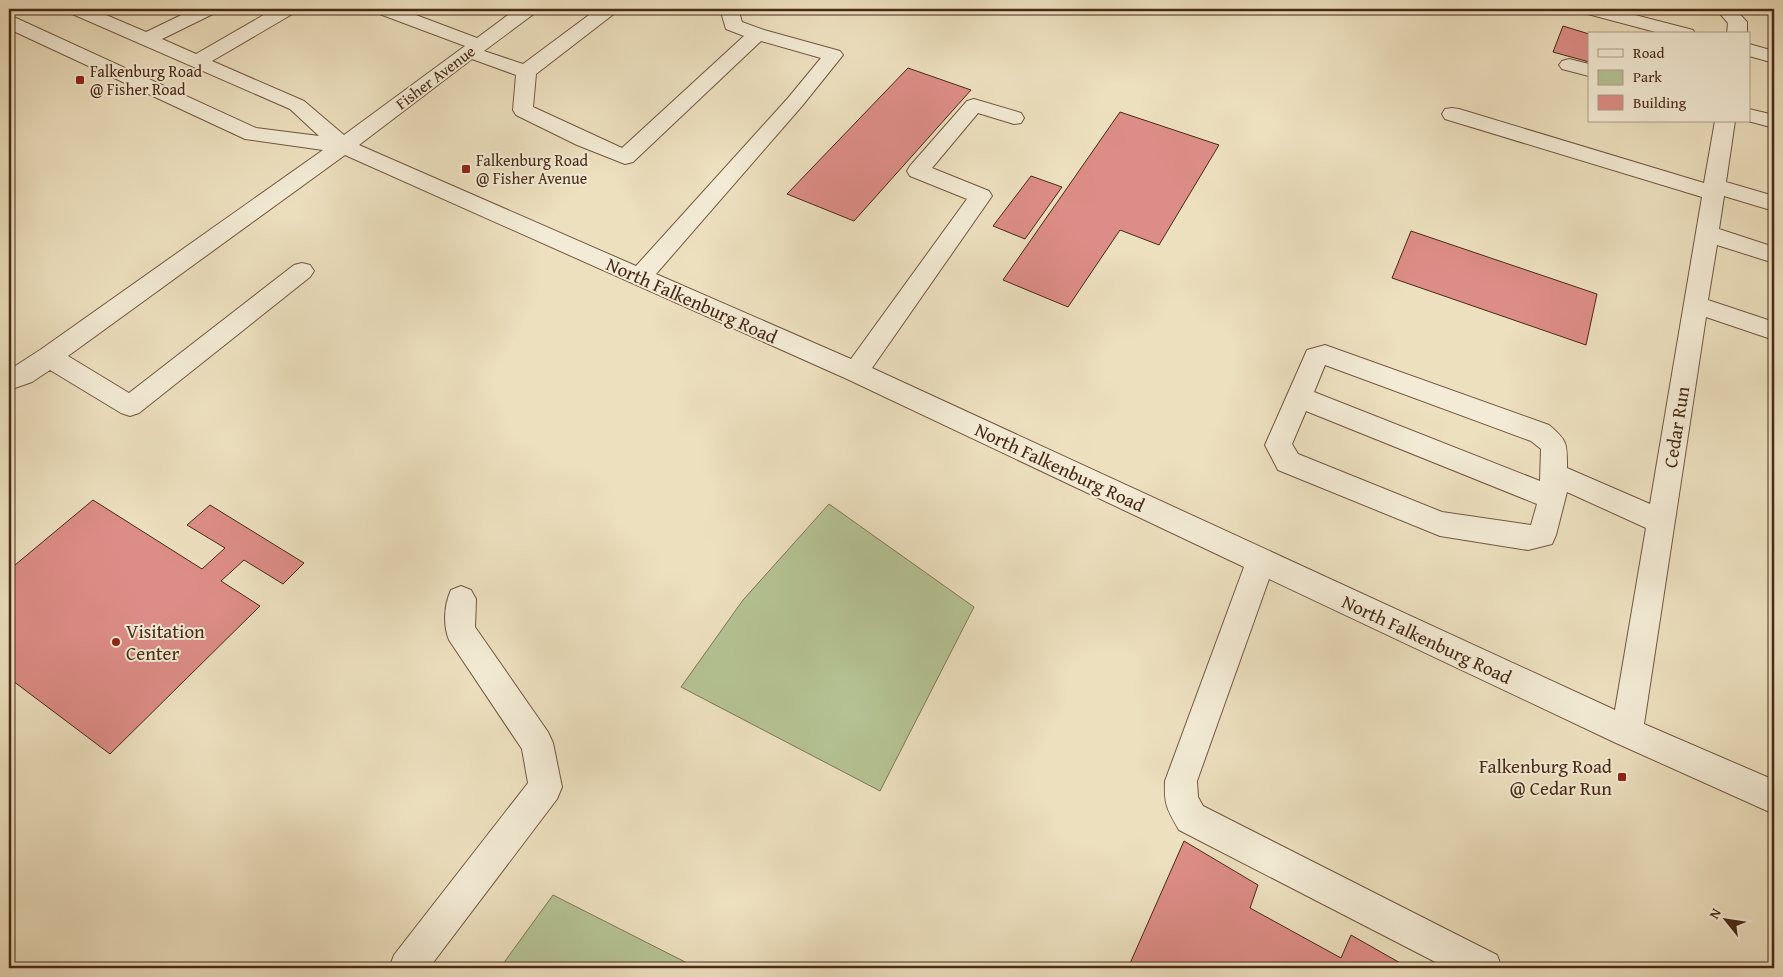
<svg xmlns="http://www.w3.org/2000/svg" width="1783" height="977" font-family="'Gentium Book Plus',serif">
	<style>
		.green { fill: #b5c394; stroke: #7f7654 }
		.building { fill: #dd8d87; stroke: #492915 }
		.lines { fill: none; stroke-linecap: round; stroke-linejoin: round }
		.minor-casing { stroke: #725740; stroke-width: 2 }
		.minor { fill: #f3ebd5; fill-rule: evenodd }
		.poi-dot { fill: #8f2418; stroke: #f3ebd5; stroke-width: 2 }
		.labels { text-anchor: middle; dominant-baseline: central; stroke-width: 4; stroke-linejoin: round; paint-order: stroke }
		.far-poi-label { font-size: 16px; fill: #492915; stroke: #f3ebd5; text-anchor: start }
		.far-street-label { font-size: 16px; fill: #492915; stroke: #f3ebd5 }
		.street-label { font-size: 19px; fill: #492915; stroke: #f3ebd5 }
		.poi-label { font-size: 19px; fill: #492915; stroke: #f3ebd5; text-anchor: start }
	</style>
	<rect width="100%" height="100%" fill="#ede0bf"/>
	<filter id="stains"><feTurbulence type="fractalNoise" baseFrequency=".004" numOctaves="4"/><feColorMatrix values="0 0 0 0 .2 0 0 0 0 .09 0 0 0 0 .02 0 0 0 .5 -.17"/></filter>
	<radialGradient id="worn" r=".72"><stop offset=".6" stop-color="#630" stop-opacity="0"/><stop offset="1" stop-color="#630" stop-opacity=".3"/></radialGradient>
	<path class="green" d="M829,504l145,103 -94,184 -199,-104 62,-87z
		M553,895l144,73h-197z"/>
	<path class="building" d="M1563,26l26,8v28l-36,-10z
		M908,68l63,22 -117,131 -67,-27z
		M1120,112l99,33 -60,100 -39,-15 -52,77 -65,-27z
		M1031,176l31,11 -37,52 -32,-13z
		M1411,231l186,63 -11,51 -194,-67z
		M93,500l109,69 23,-21 -38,-23 23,-20 94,58 -21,21 -39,-24 -23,21 39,25 -150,148 -101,-76v-108z
		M1184,841l74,44 -8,23 91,50 10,-23 58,33h-281z"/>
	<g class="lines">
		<g class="minor-casing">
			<path id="minor" d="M68,9h24l54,23 48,-23h23l-2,4 -53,26 34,15 78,-45h22l-2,4 -82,48 92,40 40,34 121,-89 -88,-33 -2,-4h25l77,29 39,-29h21l-2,4 -51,38 39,13 74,-55h20l-2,4 -79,61 -3,33 89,41 122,-112 -18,-7 -6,-20h18l4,13 22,8 76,21 3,4 -41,51 -146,168 195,85 116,-160 -57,-23 -3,-5 3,-5 57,-65 7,-2 47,14 3,5 -3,5 -7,1 -36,-11 -46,55 57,23 3,5 -120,172 743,342 31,-182 -79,-36 -11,43 -4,9 -24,6 -88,-14 -162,-66 -13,-25 42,-95 18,-5 224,80c19,16 18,19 18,43l83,36 52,-307 -257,-78 -3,-5 3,-5 7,-1 7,1 245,74 11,-62h20l-9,61 48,14v15l-50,-15 -5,33 55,18v16l-57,-18 -9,55 66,22v18l-68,-23 -62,407 130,56v34l-158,-71 -347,-164 -72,202 1,16 5,9 294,149 5,13h-55l-268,-138c-12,-21 -15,-25 -14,-49l79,-214 -397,-188 -502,-224 -277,201 61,37 165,-128 8,-2 8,2 4,6 -4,6 -171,136 -9,3 -9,-3 -71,-43 -18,12 -23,8v-20l31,-20 283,-200 -78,-11 -236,-110v-13l7,2 240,110 63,8 -29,-27 -220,-96zM761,41l60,17 -33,40 -152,168 -277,-121 113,-86 44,16 -3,35 3,5 61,30 48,19 8,-2zM1325,365l206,76 10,8 -1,32 -226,-89zM1306,411l231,93 -6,21 -89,-13 -144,-58 -6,-10z
				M1582,9h30l81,21 2,4h-32l-79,-21z
				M1716,9h19l12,13v12h-20l1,-11z
				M1749,44l25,7v12l-25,-7z
				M1569,59l20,5v12l-27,-7 -3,-4 3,-4z
				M1749,109l25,6v13l-26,-7h1z
				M461,586l10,4 5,9 -1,28 73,105 5,11 9,44 -5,12 -128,169h-40l5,-13 134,-172 -6,-34 -73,-109c-6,-15 -5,-35 2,-50z"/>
		</g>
		<use href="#minor" class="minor"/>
	</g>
	<g class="poi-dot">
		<rect x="75" y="75" width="10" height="10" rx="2.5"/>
		<rect x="461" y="164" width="10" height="10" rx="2.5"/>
		<circle cx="116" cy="642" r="5"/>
		<rect x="1617" y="772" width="10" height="10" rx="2.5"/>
	</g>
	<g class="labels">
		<g class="far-poi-label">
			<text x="90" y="71">Falkenburg Road<tspan x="90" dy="18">@ Fisher Road</tspan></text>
			<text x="476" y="160">Falkenburg Road<tspan x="476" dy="18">@ Fisher Avenue</tspan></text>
		</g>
		<g class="far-street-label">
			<text transform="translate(435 77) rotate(-37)">Fisher Avenue</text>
		</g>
		<g class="street-label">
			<text transform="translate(692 300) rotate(24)">North Falkenburg Road</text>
			<text transform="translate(1676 427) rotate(-81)">Cedar Run</text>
			<text transform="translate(1060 467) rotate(25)">North Falkenburg Road</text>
			<text transform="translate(1427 639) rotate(25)">North Falkenburg Road</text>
		</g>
		<g class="poi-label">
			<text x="126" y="631">Visitation<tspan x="126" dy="22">Center</tspan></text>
			<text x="1612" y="766" text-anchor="end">Falkenburg Road<tspan x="1612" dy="22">@ Cedar Run</tspan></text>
		</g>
	</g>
	<rect width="1783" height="977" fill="none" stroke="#ede0bf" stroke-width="30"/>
	<rect x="10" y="10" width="1763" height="957" fill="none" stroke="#492915" stroke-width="2.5"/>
	<rect x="15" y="15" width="1753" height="947" fill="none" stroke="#492915"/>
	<rect x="1588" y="32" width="162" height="90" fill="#f3ebd5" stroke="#af9d88"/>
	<rect x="1598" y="49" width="25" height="8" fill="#f3ebd5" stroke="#af9d88"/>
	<text x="1633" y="58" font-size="15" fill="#492915">Road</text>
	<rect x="1598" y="70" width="25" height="15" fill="#b5c394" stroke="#af9d88"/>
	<text x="1633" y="82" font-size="15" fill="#492915">Park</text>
	<rect x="1598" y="95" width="25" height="15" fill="#dd8d87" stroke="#af9d88"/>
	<text x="1633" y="108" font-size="15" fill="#492915">Building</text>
	<g transform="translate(1726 920) rotate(300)" stroke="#f3ebd5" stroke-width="4" paint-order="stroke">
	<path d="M0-4L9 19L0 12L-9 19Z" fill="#492915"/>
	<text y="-8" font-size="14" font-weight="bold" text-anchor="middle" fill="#492915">N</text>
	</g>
	<rect width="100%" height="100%" filter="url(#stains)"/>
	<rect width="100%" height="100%" fill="url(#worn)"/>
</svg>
